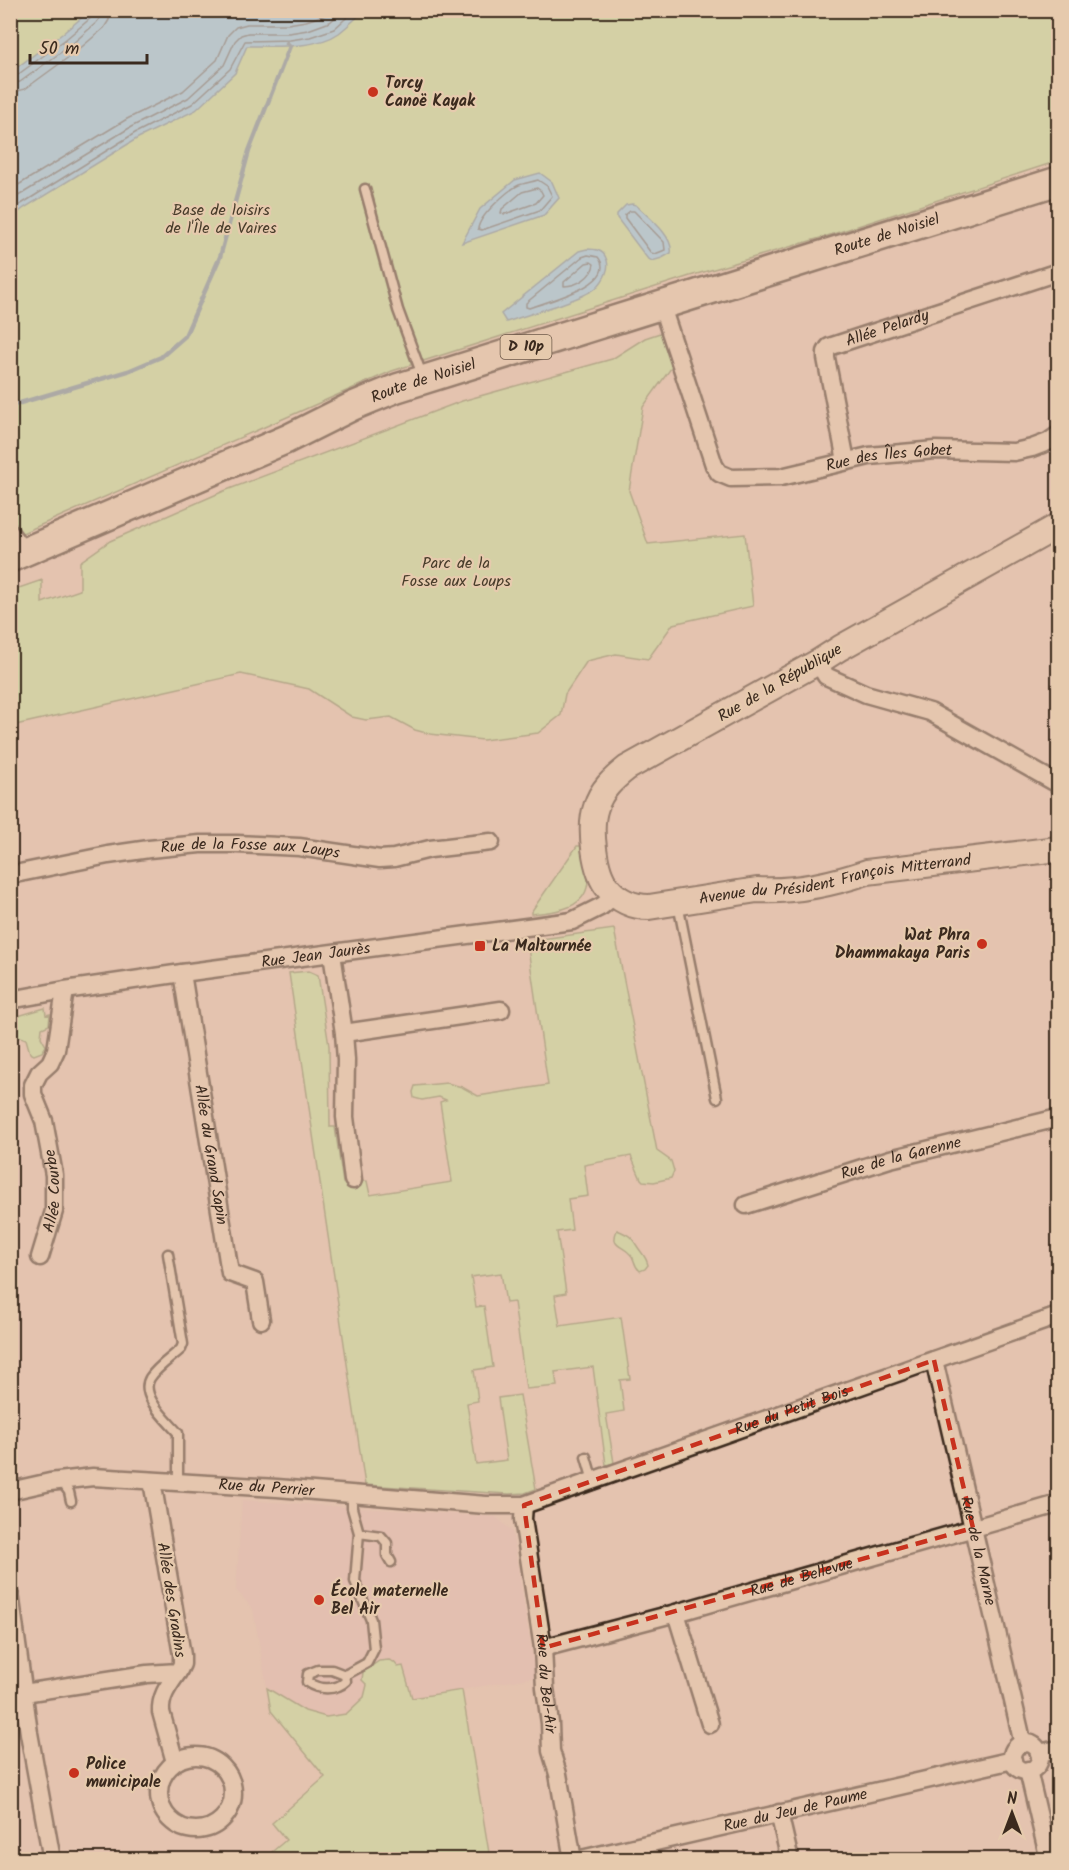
<svg xmlns="http://www.w3.org/2000/svg" width="1069" height="1870" font-family="Kalam,sans-serif">
	<style>
		.built { fill: #e2bab1 }
		.green { fill: #c0e19a; stroke: #7e865c; stroke-width: 1.5 }
		.water { fill: #8bcbec; stroke: #6b8b9a; stroke-width: 1.5 }
		.lines { fill: none; stroke-linecap: round; stroke-linejoin: round }
		.shore { stroke: #5b6a70; stroke-width: 1.5 }
		.stream { stroke: #6b8b9a; stroke-width: 4.5 }
		.lane-casing { stroke: #3b2a1e; stroke-width: 13 }
		.street-casing { stroke: #3b2a1e; stroke-width: 21 }
		.secondary-casing { stroke: #3b2a1e; stroke-width: 28 }
		.primary-casing { stroke: #3b2a1e; stroke-width: 32 }
		.lane { stroke: #e6caad; stroke-width: 8 }
		.street { stroke: #e6caad; stroke-width: 16 }
		.secondary { stroke: #e6caad; stroke-width: 24 }
		.primary { stroke: #e6caad; stroke-width: 27 }
		.marked { fill: none; stroke: #c8321e; stroke-width: 4.5; stroke-dasharray: 12 8; stroke-linejoin: round }
		.poi-dot { fill: #c8321e; stroke: #e6caad; stroke-width: 2 }
		.labels { text-anchor: middle; dominant-baseline: central; stroke-width: 4.5; stroke-linejoin: round; paint-order: stroke }
		.shield { fill: #e6caad; stroke: #6e5a49; stroke-width: 1.5 }
		.shield-label { font-size: 15px; font-weight: bold; fill: #3b2a1e }
		.poi-label { font-size: 16px; font-weight: bold; fill: #3b2a1e; stroke: #e6caad; text-anchor: start }
		.park-label { font-size: 16px; fill: #483c2a; stroke: #e6caad }
		.street-label { font-size: 16px; fill: #3b2a1e; stroke: #e6caad }
	</style>
	<rect width="100%" height="100%" fill="#e4c3af"/>
	<filter id="ink" filterUnits="userSpaceOnUse"><feTurbulence type="fractalNoise" baseFrequency=".0167" numOctaves="2"/><feDisplacementMap in="SourceGraphic" scale="12" xChannelSelector="R" yChannelSelector="G"/><feConvolveMatrix kernelMatrix="1 2 1 2 8 2 1 2 1" color-interpolation-filters="sRGB"/></filter>
	<g filter="url(#ink)">
		<path class="built" d="M242,1500l254,17 16,14 24,146 -124,21 -9,-32 -21,4 -18,27 -18,17 -20,3 -21,-6 -38,-23 -14,-79 -17,-19z"/>
		<path class="green" d="M11,11h1047v150l-231,75 -137,40 -298,95 -381,167z
			M663,332l11,32 -31,43 -14,84 19,53 97,-10 8,72 -80,18 -25,35 -32,-5 -29,7 -22,33 -4,21 -23,18 -55,7 -53,-6 -15,-4 -24,-13 -25,3 -14,-3 -43,-28 -68,-15 -230,52 -1,-135 32,-11v23l38,-13v-28l30,-21 114,-50 238,-90 150,-42 33,-21z
			M577,846h5c2,10 6,21 6,32 1,32 -35,34 -57,36v-2z
			M614,929l43,222 14,10 3,10 -3,7 -17,4 -11,-1 -2,-2 -10,-23 -47,9 4,31 -20,3 4,31 -15,2 9,61 -11,2 5,31 61,-9 9,62 -10,1 4,31 -18,3 8,49 -8,2 -13,-98 -38,5 2,14 -31,3 -12,-87 -8,1 -5,-30 -30,4 5,30 8,-1 9,61 -19,3 4,31 -11,2 9,61 31,-4 -9,-62 22,-3 16,94 -11,4 -16,1 -144,-9 -76,-512 20,-2 9,4 11,71 1,81h5l8,56 24,-2 3,14 82,-13 -12,-80 6,-2 -7,-3 -17,3 -8,-2 -1,-6 2,-6 32,-3 15,4 16,9 70,-11 -21,-144z
			M45,1008l1,7 4,-1 -1,11 -7,3 -1,9 5,9 -4,6 -8,3 -4,-2 -4,-14 -5,-2 -8,2 3,25 -5,5v-51z
			M617,1230c12,5 14,6 20,16 5,8 9,10 11,19l-3,4 -5,2c-8,-7 -4,-12 -10,-17 -8,-9 -20,-7 -13,-24z
			M389,1660l5,2 4,5 5,-1 9,32 50,-8 28,169h-223v-3l19,-16 -14,-17 53,-46 -54,-66 -4,-23 38,23 21,6 20,-3 18,-17 3,-12 -5,-5 1,-8 16,-11z"/>
		<path class="water" d="M90,11v-1l274,1c-8,7 -16,15 -25,22 -22,16 -65,13 -92,13l-12,27 -39,37 -58,28 -114,70 -13,10v-146l51,-38z
			M540,173l12,9 7,16 -15,17 -82,28 18,-34 35,-29z
			M632,204l4,1c12,12 38,31 35,48l-9,5 -10,3 -5,-3 -30,-40v-4l9,-9z
			M587,249c8,0 16,1 19,9 5,9 -2,22 -9,29 -12,12 -72,28 -91,35l-5,-8 78,-63z"/>
		<g class="lines">
			<path class="shore" d="M10,77l6,-1 50,-37 26,-22 1,-7
				M10,84l10,-2 51,-37 25,-22 4,-5 1,-8
				M10,93l15,-4 52,-38 27,-23 5,-8 1,-10
				M538,180l9,6 5,10 -12,14 -58,20 -4,-1c1,-13 30,-39 41,-44 6,-2 13,-3 19,-5z
				M537,188l4,3 2,4 -7,8 -31,11 -4,-1 1,-4 20,-17z
				M10,190l117,-71 56,-28 34,-31 11,-25 8,-8 11,-3h41l18,-3 19,-6 5,-5
				M10,201l121,-74 57,-29 36,-33 11,-24 6,-6 7,-2h41l19,-3 22,-8 14,-12
				M10,211l125,-78 57,-29 38,-35 15,-28 45,-1 20,-3 24,-8 21,-19
				M630,211h4l30,31 1,8 -10,4 -4,-1 -26,-35v-3z
				M588,255l10,2c22,27 -53,45 -69,51l-3,-1v-4l56,-46z
				M591,262l3,2c-2,13 -17,22 -30,22v-4l22,-19z"/>
			<path class="stream" d="M10,406l118,-35 33,-14 24,-21 35,-79 29,-106 41,-105 -3,-3"/>
			<g class="lane-casing">
				<path id="lane" d="M365,189l33,121 24,65
					M10,526l16,22
					M678,904l39,194
					M168,1254l15,90 -2,5c-10,9 -24,18 -31,29 -11,18 18,43 28,55v49
					M586,1457l7,24
					M61,1481l8,11 2,9
					M359,1533l22,3 6,7v12l4,7
					M318,1670h14l13,5 1,6c-10,10 -28,9 -39,1l1,-8z
					M345,1675l22,-12 7,-14 -3,-29 -16,-39 4,-48 -7,-25v-13"/>
			</g>
			<g class="street-casing">
				<g id="street">
					<path id="s1" d="M661,304l53,161 5,8 12,5 50,-1 88,-21 66,-6 79,2 18,-4 16,-6 10,-7"/>
					<path id="s2" d="M846,461l-20,-103v-6l3,-5 229,-75"/>
					<path d="M818,662l8,14 40,18 64,18 128,72"/>
					<path id="s3" d="M10,875l98,-20 41,-6 51,-5h37l62,3 81,12 14,-1 36,-9 61,-7"/>
					<path d="M332,954l12,79 2,27 -1,57 8,63"/>
					<path id="s4" d="M182,973l48,300 25,9 6,38"/>
					<path id="s5" d="M10,1000l55,-10 117,-17 390,-52 30,-15 13,-11"/>
					<path d="M344,1033l157,-23"/>
					<path id="s6" d="M746,1205l144,-46 168,-41"/>
					<path id="s7" d="M40,1257l14,-46v-36l-10,-54 -11,-27v-9l6,-12 11,-10 6,-13 9,-60"/>
					<path id="s8" d="M934,1360l89,384"/>
					<path id="s9" d="M10,1491l40,-9 43,-5 184,11 209,17h38l534,-189"/>
					<path id="s10" d="M524,1505l-1,14 20,129 2,40 5,35 1,28 7,23 15,86"/>
					<path d="M10,1593l19,140 23,127"/>
					<path d="M676,1613l34,111"/>
					<path id="s11" d="M543,1648l133,-35 382,-109"/>
					<path d="M24,1693l123,-19 31,-2 4,-8v-9l-30,-174"/>
					<circle cx="1026" cy="1757" r="14"/>
					<path d="M1039,1753l19,-4"/>
					<circle cx="196" cy="1793" r="37"/>
					<path d="M175,1762l-14,-50c-1,-16 8,-27 17,-40"/>
					<path d="M1028,1770l21,90"/>
					<path d="M779,1813l11,47"/>
					<path id="s12" d="M577,1860l436,-100"/>
				</g>
			</g>
			<g class="secondary-casing">
				<g id="secondary">
					<path id="s13" d="M1058,526l-218,122 -22,14 -191,106c-14,11 -26,22 -31,39 -7,20 -2,65 12,81 10,12 25,19 41,19l108,-17c37,2 75,-6 110,-18l191,-23"/>
				</g>
			</g>
			<g class="primary-casing">
				<g id="primary">
					<path id="s14" d="M10,558l277,-119 66,-33 44,-18 661,-207"/>
				</g>
			</g>
			<use href="#lane" class="lane"/>
			<use href="#street" class="street"/>
			<use href="#secondary" class="secondary"/>
			<use href="#primary" class="primary"/>
		</g>
	</g>
	<path d="M0 0H1069V1870H0ZM934,1360l39,168 -430,120 -19,-143z" fill="#e4c3af" fill-opacity=".55" fill-rule="evenodd"/>
	<path class="marked" d="M934,1360l39,168 -430,120 -19,-143z"/>
	<g class="poi-dot">
		<circle cx="373" cy="92" r="6"/>
		<circle cx="982" cy="944" r="6"/>
		<rect x="474" y="940" width="12" height="12" rx="3"/>
		<circle cx="319" cy="1600" r="6"/>
		<circle cx="74" cy="1773" r="6"/>
	</g>
	<g class="labels">
		<rect class="shield" x="500.5" y="335" width="51" height="24" rx="4.5"/>
		<g class="shield-label">
			<text x="526" y="347">D 10p</text>
		</g>
		<g class="poi-label">
			<text x="385" y="83">Torcy<tspan x="385" dy="18">Canoë Kayak</tspan></text>
			<text x="970" y="935" text-anchor="end">Wat Phra<tspan x="970" dy="18">Dhammakaya Paris</tspan></text>
			<text x="492" y="946">La Maltournée</text>
			<text x="331" y="1591">École maternelle<tspan x="331" dy="18">Bel Air</tspan></text>
			<text x="86" y="1764">Police<tspan x="86" dy="18">municipale</tspan></text>
		</g>
		<g class="park-label">
			<text x="221" y="210">Base de loisirs<tspan x="221" dy="18">de l'Île de Vaires</tspan></text>
			<text x="456" y="563">Parc de la<tspan x="456" dy="18">Fosse aux Loups</tspan></text>
		</g>
		<g class="street-label">
			<text stroke="none"><textPath href="#s14" startOffset="936">Route de Noisiel</textPath></text>
			<text stroke="none"><textPath href="#s2" startOffset="178">Allée Pelardy</textPath></text>
			<text stroke="none"><textPath href="#s14" startOffset="450">Route de Noisiel</textPath></text>
			<text stroke="none"><textPath href="#s1" startOffset="352">Rue des Îles Gobet</textPath></text>
			<text transform="translate(780 683) rotate(-30)">Rue de la République</text>
			<text stroke="none"><textPath href="#s3" startOffset="243">Rue de la Fosse aux Loups</textPath></text>
			<text stroke="none"><textPath href="#s13" startOffset="864">Avenue du Président François Mitterrand</textPath></text>
			<text stroke="none"><textPath href="#s5" startOffset="309">Rue Jean Jaurès</textPath></text>
			<text stroke="none"><textPath href="#s4" startOffset="184">Allée du Grand Sapin</textPath></text>
			<text stroke="none"><textPath href="#s6" startOffset="162">Rue de la Garenne</textPath></text>
			<text stroke="none"><textPath href="#s7" startOffset="68">Allée Courbe</textPath></text>
			<text stroke="none"><textPath href="#s9" startOffset="800">Rue du Petit Bois</textPath></text>
			<text stroke="none"><textPath href="#s9" startOffset="258">Rue du Perrier</textPath></text>
			<text stroke="none"><textPath href="#s8" startOffset="196">Rue de la Marne</textPath></text>
			<text stroke="none"><textPath href="#s11" startOffset="268">Rue de Bellevue</textPath></text>
			<text transform="translate(171 1600) rotate(81)">Allée des Gradins</text>
			<text stroke="none"><textPath href="#s10" startOffset="180">Rue du Bel-Air</textPath></text>
			<text stroke="none"><textPath href="#s12" startOffset="224">Rue du Jeu de Paume</textPath></text>
		</g>
	</g>
	<rect width="1069" height="1870" fill="none" stroke="#e6caad" stroke-width="36"/>
	<rect x="18" y="18" width="1033" height="1834" fill="none" stroke="#3b2a1e" stroke-width="2" filter="url(#ink)"/>
	<g transform="translate(1012 1813)" stroke="#e6caad" stroke-width="4.5" paint-order="stroke">
	<path d="M0-4.5L10 22L0 15L-10 22Z" fill="#3b2a1e"/>
	<text y="-9" font-size="16" font-weight="bold" text-anchor="middle" fill="#3b2a1e">N</text>
	</g>
	<path d="M30 54v9h117v-9" fill="none" stroke="#3b2a1e" stroke-width="3"/>
	<text x="39" y="54" font-size="18" fill="#3b2a1e" stroke="#e6caad" stroke-width="4.5" paint-order="stroke">50 m</text>
</svg>
